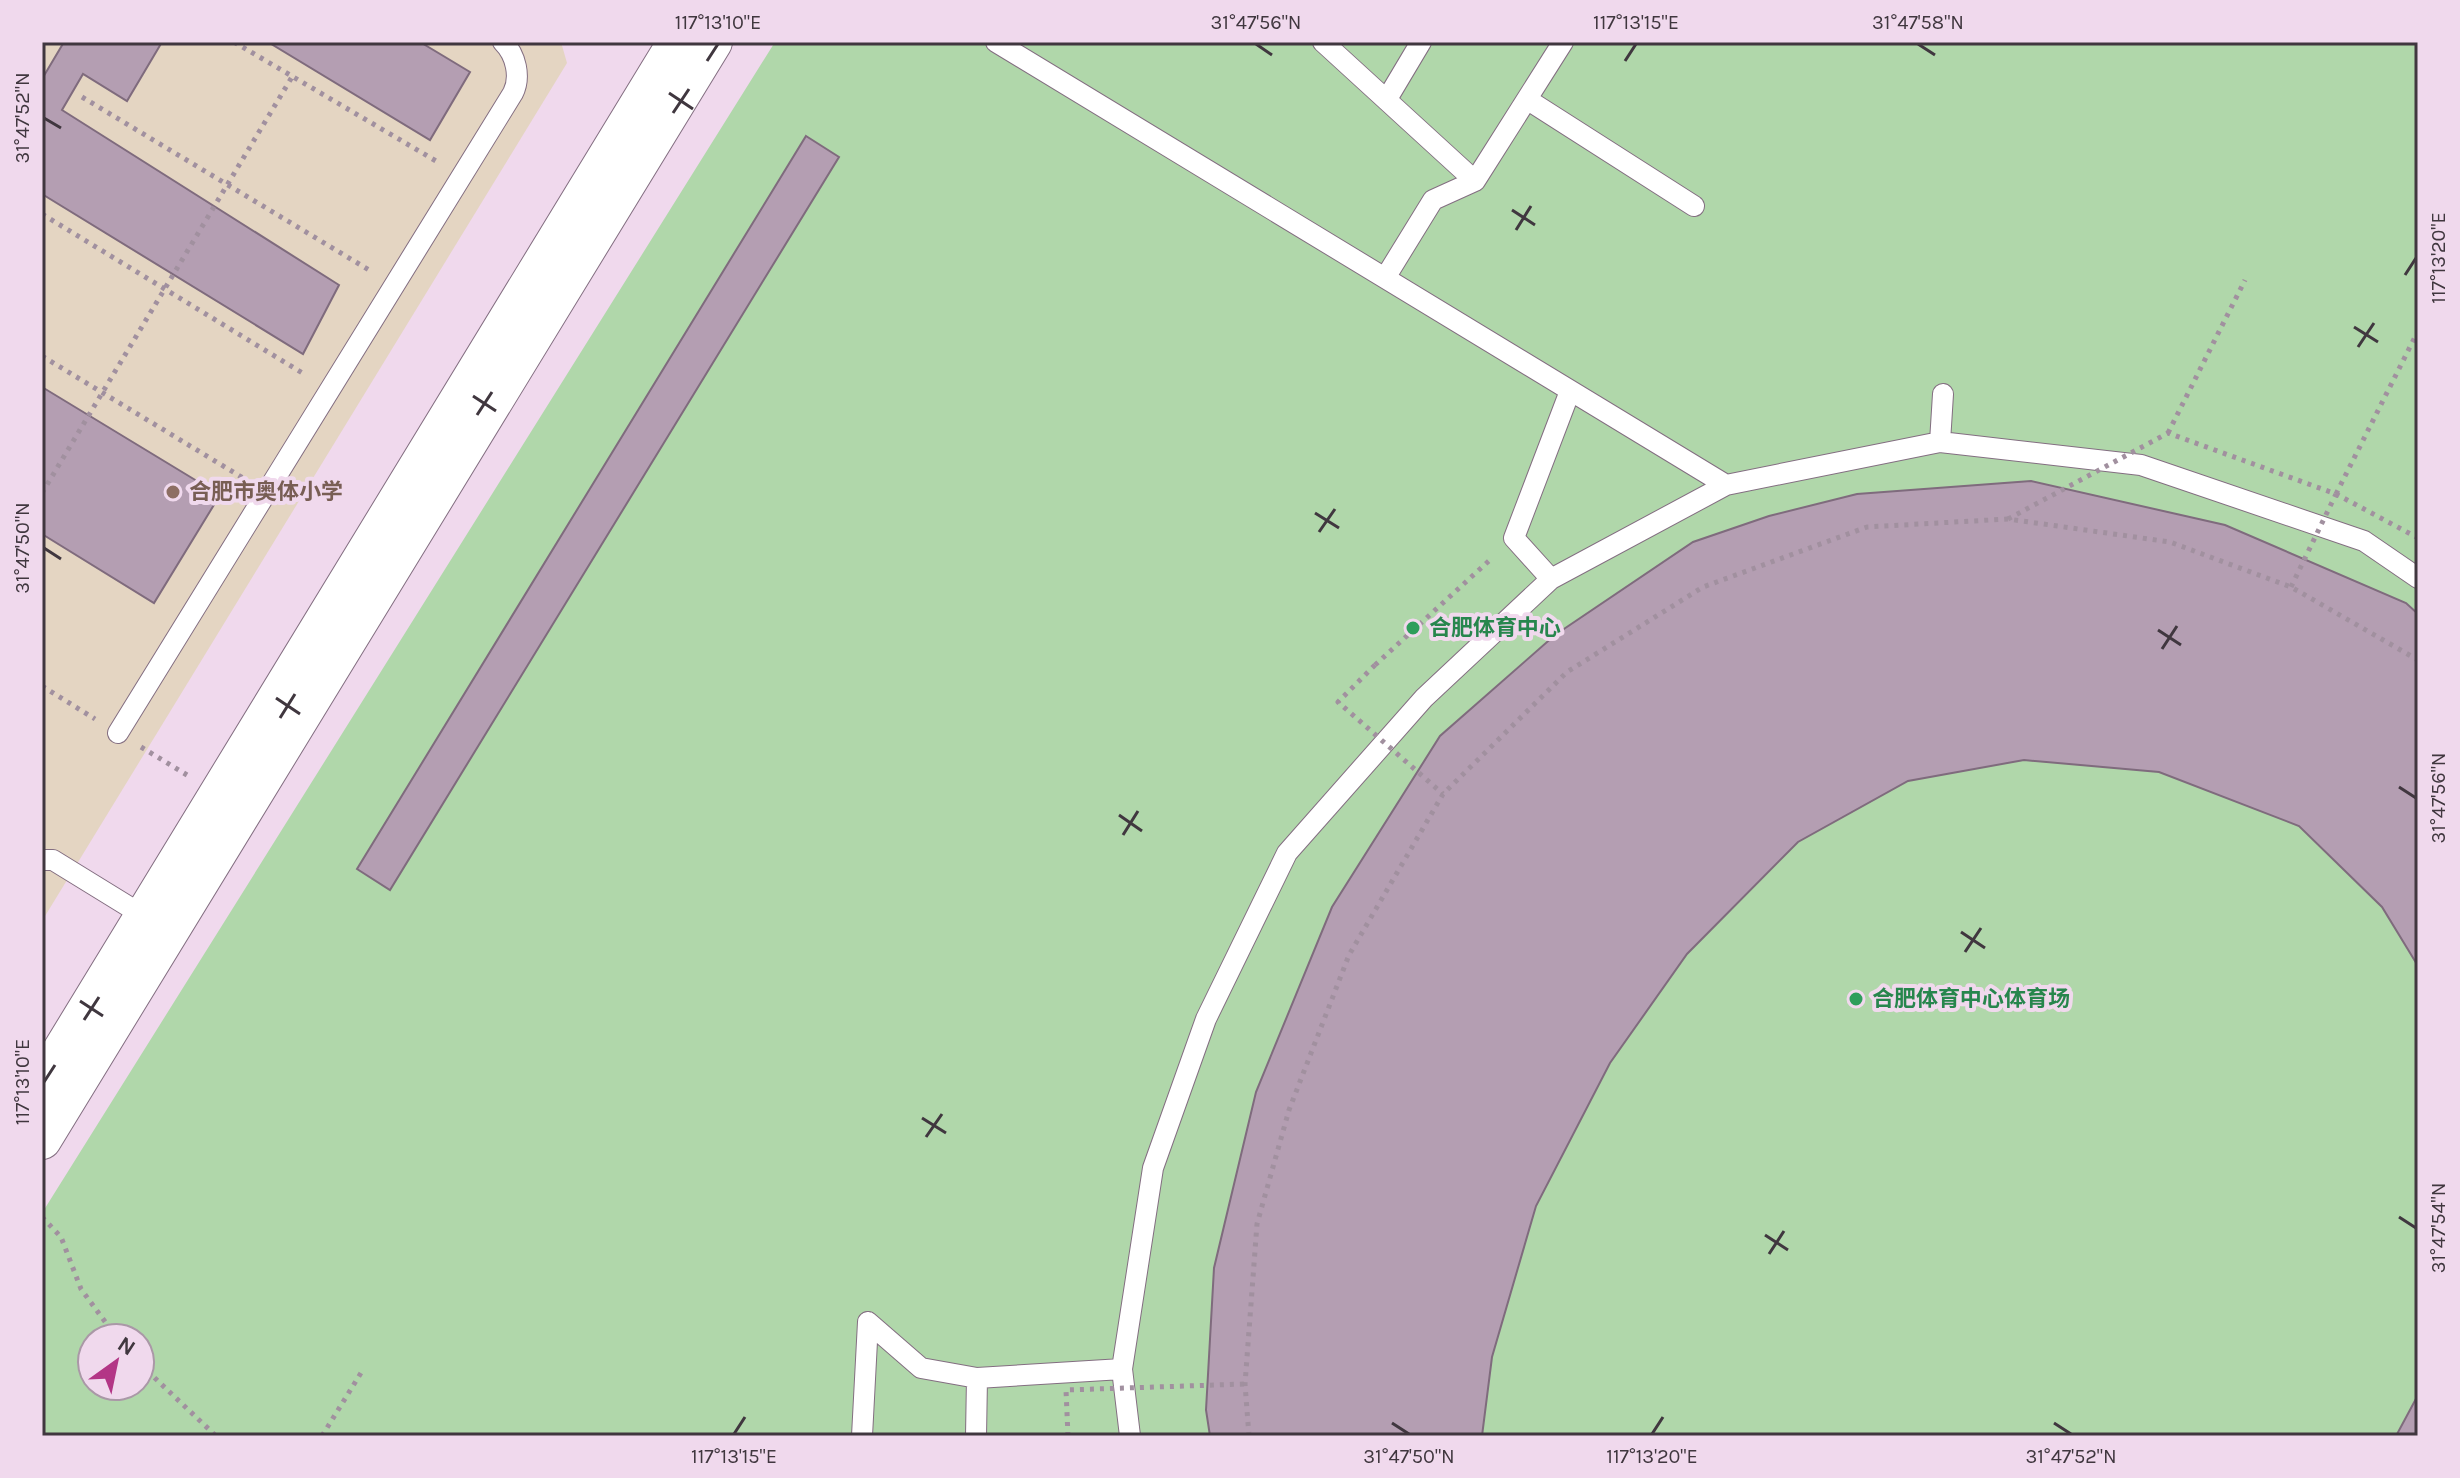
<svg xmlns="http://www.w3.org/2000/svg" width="2460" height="1478" font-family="Karla,'Noto Sans SC',sans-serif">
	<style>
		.education { fill: #e4d5c2 }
		.green { fill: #b0d7aa; fill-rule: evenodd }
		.building { fill: #b49eb2; stroke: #7f6b7d; stroke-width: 2 }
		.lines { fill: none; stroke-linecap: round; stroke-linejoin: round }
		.service-casing { stroke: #836e81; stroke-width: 22 }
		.minor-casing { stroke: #836e81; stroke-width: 40 }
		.path { stroke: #a1909f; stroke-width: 5; stroke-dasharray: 4 6; stroke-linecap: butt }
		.service { stroke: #fff; stroke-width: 20 }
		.minor { stroke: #fff; stroke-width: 38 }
		.path-bridge { stroke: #a1909f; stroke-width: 5; stroke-dasharray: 4 6; stroke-linecap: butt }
		.ticks { fill: none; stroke: #40373f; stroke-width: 3 }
		.education-dot { fill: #8d6e63; stroke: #f0d9ed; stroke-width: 3 }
		.leisure-dot { fill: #2e9e5b; stroke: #f0d9ed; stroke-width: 3 }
		.labels { text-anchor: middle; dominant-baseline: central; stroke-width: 8; stroke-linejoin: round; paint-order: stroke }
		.education-label { font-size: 22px; font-weight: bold; fill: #785e54; stroke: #f0d9ed; text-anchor: start }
		.leisure-label { font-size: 22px; font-weight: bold; fill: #27864d; stroke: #f0d9ed; text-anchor: start }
		.neatline { fill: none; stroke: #40373f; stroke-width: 3 }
		.ticks-label { font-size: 20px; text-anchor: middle; fill: #40373f }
	</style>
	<rect width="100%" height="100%" fill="#f0d9ed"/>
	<path class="education" d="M42,42h519l6,21 -525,858z"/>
	<path class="green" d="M775,42h1643v1394h-2376v-223zM92,1338h48v48h-48z"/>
	<path class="building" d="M64,42h98l-35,59 -44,-27 -21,36 277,175 -36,69 -261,-160v-115z
		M268,42h152l50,30 -40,68z
		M806,136l33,21 -449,733 -33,-21z
		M42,387l178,108 -66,108 -112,-69z
		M2031,481l194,44 181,78 12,11v352l-36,-59 -83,-81 -140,-54 -135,-12 -116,21 -110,61 -111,112 -77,109 -74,143 -44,151 -10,79h-272l-4,-26 8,-142 42,-176 76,-185 108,-171 115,-101 138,-93 76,-26 88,-22z
		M2418,1395v41h-22z"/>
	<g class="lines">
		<g class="service-casing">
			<path id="service" d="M996,42l730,443
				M1323,42l152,139
				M1387,99l34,-57
				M1528,100l166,106
				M1385,278l48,-78 42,-19 88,-139
				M1940,442l3,-48
				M1551,579l-37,-41 56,-147
				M118,733l395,-640c8,-16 3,-38 -10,-51
				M42,860h11l91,56
				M868,1322l53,46 56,10 145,-9
				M862,1436l6,-114
				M976,1436l1,-58
				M1130,1436l-8,-67 31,-201 53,-149 81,-166 137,-155 127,-119 175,-94 214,-43 201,23 223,76 54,37"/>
		</g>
		<g class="minor-casing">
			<path id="minor" d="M42,1083l635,-1041
				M42,1140l671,-1098"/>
		</g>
		<path class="path" d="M234,42l202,119
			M82,97l287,173
			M42,214l262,160
			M42,356l201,122
			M2168,433l77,-153
			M42,493l250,-416
			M2336,494l81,-161
			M1375,665l117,-107
			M42,686l53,33
			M141,747l46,28
			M42,1217l19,20 20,52 36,49
			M140,1364l76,72
			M322,1436l42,-68
			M1249,1436l-4,-52 12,-160 32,-114 60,-155 94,-161 124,-122 136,-85 164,-60 141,-8 162,23 121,45 127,73"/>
		<use href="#service" class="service"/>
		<use href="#minor" class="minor"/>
		<path class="path-bridge" d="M2008,519l160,-86 168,61 82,44
			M2291,587l45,-93
			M1375,665l-37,37 105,92
			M1068,1436l-2,-46 179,-6"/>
	</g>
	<path class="ticks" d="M1256,44l16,11M1918,44l17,11M707,61l11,-17M1625,61l11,-17M669,93l24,16M673,113l16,-24M44,118l17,10M1512,210l23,15M1516,230l15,-24M2405,275l11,-17M2354,327l24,15M2358,347l16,-24M473,396l23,15M477,415l15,-23M1315,513l24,15M1319,532l16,-23M44,548l17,11M2158,630l23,15M2162,649l15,-23M276,698l24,16M280,718l15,-24M2399,787l17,11M1119,815l23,16M1123,835l15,-24M1961,932l24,16M1965,952l16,-24M80,1001l23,15M84,1020l15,-23M44,1082l11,-17M922,1118l24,15M926,1137l16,-23M2399,1217l17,11M1765,1235l23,15M1769,1254l15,-23M1392,1423l17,11M2054,1423l17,11M734,1434l11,-17M1652,1434l11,-17"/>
	<circle class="education-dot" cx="173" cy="492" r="8"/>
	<g class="leisure-dot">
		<circle cx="1413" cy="628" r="8"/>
		<circle cx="1856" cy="999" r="8"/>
	</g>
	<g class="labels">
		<g class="education-label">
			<text x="189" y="492">合肥市奥体小学</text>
		</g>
		<g class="leisure-label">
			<text x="1429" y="628">合肥体育中心</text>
			<text x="1872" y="999">合肥体育中心体育场</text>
		</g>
	</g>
	<rect width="2460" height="1478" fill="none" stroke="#f0d9ed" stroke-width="88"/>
	<g transform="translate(116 1362) rotate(33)"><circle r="38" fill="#f0d9ed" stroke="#aa98a7" stroke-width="2"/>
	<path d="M0-6L14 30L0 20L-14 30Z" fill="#b33686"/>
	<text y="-12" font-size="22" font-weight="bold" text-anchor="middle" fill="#40373f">N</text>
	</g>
	<rect x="44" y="44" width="2372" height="1390" class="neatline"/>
	<g class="ticks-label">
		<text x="718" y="29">117°13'10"E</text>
		<text x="1256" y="29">31°47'56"N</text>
		<text x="1636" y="29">117°13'15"E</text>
		<text x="1918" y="29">31°47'58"N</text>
		<text transform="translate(22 118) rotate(-90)" y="7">31°47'52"N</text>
		<text transform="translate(2438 258) rotate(-90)" y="7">117°13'20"E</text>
		<text transform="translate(22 548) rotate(-90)" y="7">31°47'50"N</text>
		<text transform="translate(2438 798) rotate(-90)" y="7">31°47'56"N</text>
		<text transform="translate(22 1082) rotate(-90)" y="7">117°13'10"E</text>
		<text transform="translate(2438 1228) rotate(-90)" y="7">31°47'54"N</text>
		<text x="734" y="1463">117°13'15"E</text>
		<text x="1409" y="1463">31°47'50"N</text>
		<text x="1652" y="1463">117°13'20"E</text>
		<text x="2071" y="1463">31°47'52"N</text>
	</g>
</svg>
